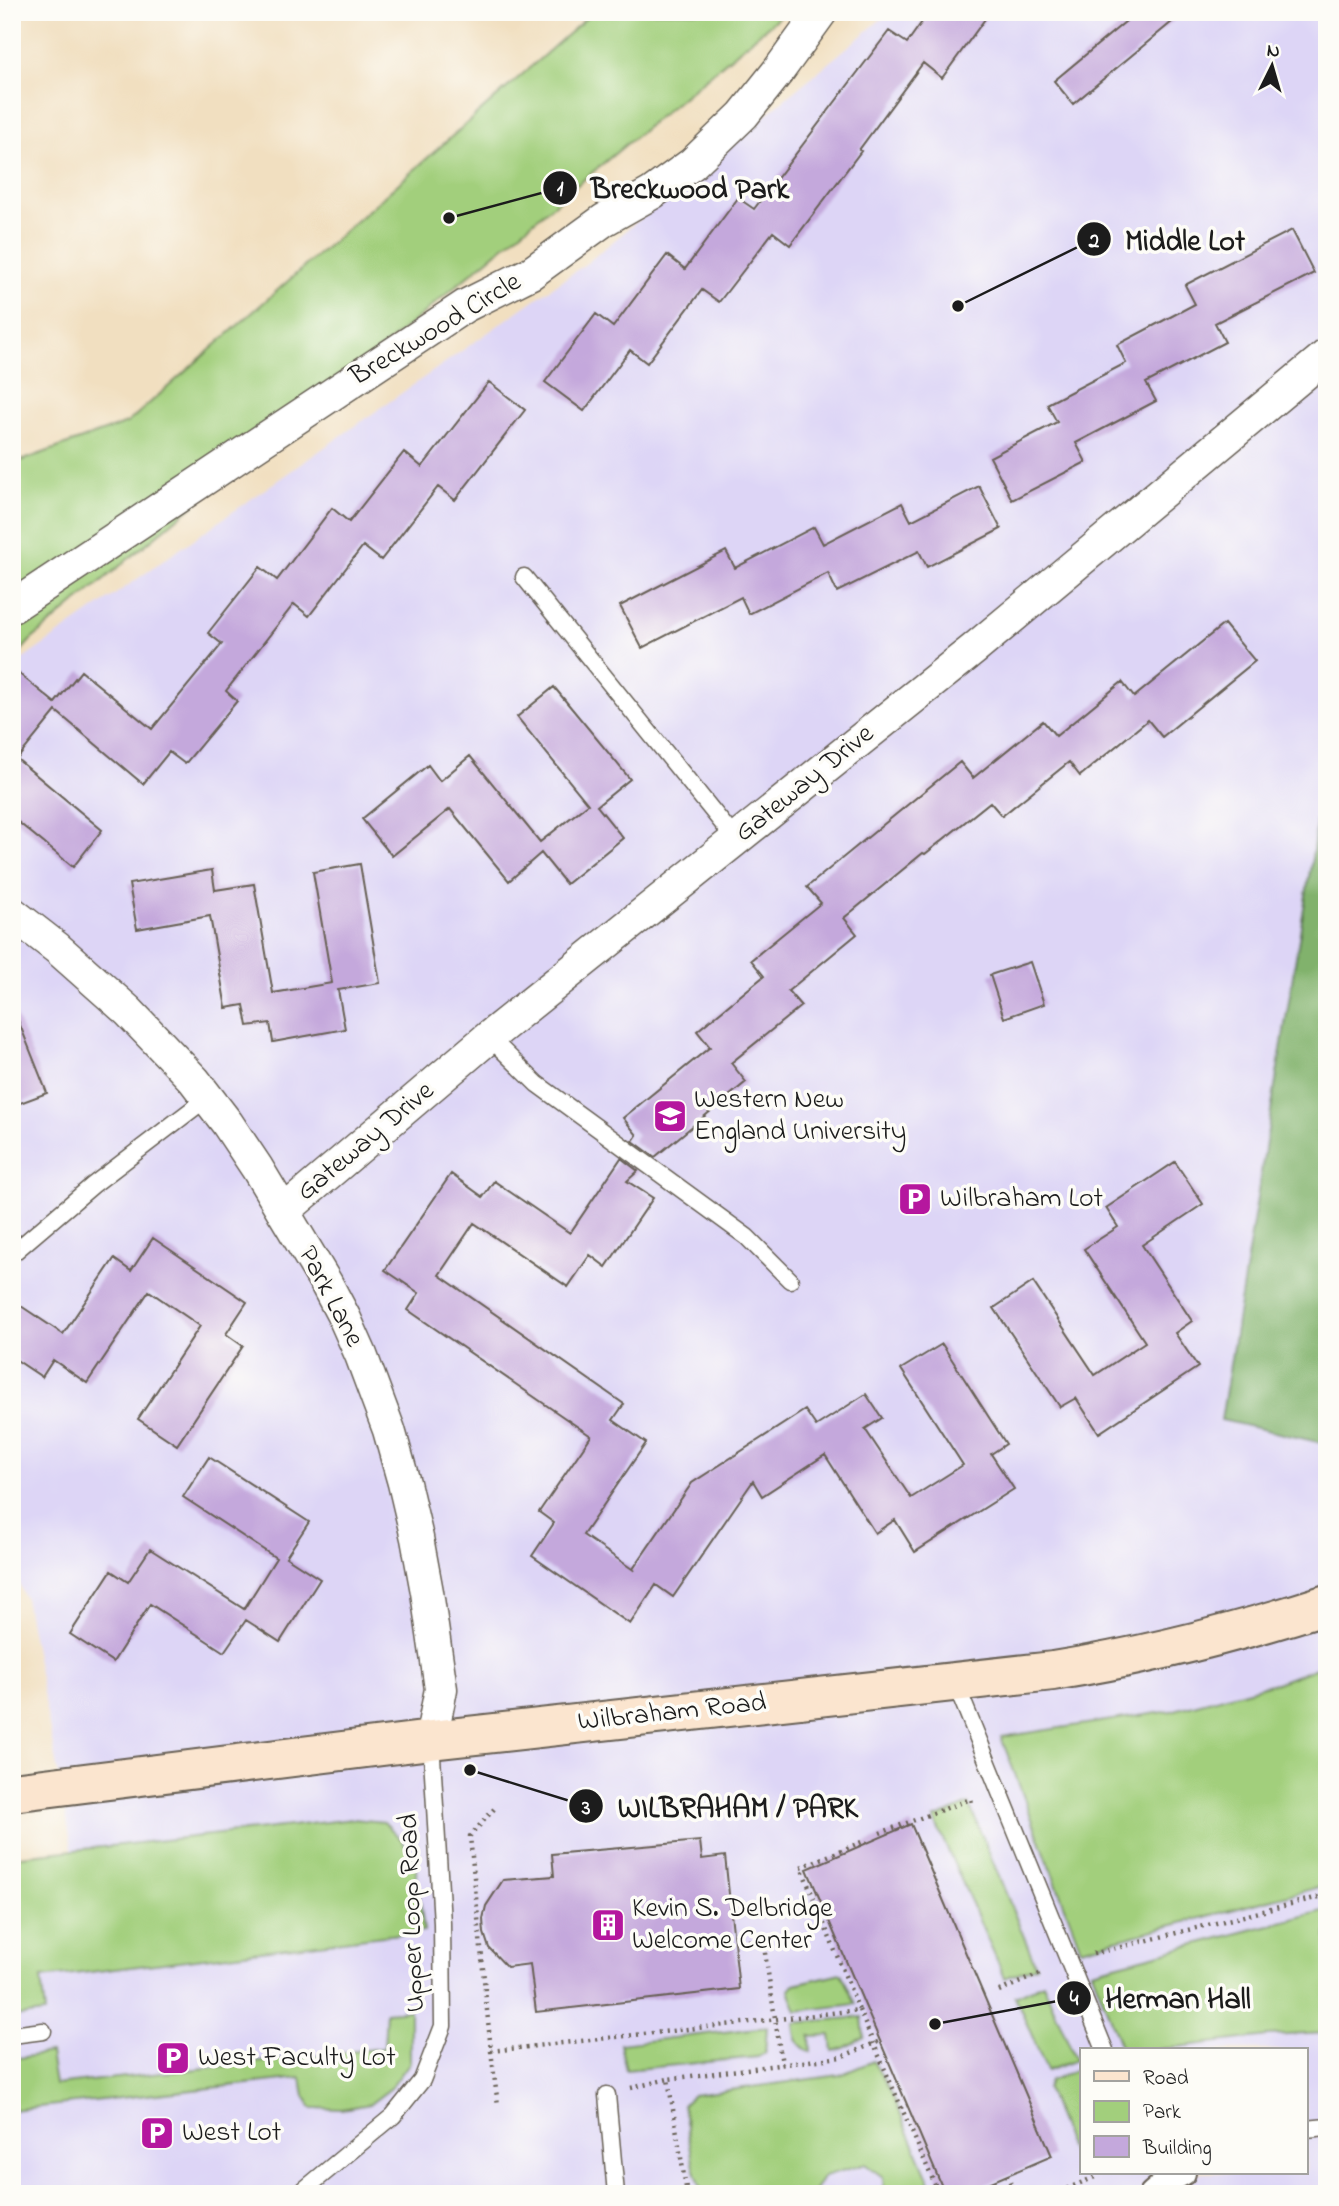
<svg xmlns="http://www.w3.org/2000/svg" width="1339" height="2206" font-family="'Indie Flower',sans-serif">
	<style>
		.built { fill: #ddd5f6; fill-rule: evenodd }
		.green { fill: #a2cf7c; stroke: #5f764c; stroke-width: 2 }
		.forest { fill: #81b26c; stroke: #4e6744; stroke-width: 2 }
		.building { fill: #c4a8dc }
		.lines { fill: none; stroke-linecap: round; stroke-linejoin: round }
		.service-casing { stroke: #676055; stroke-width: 19 }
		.pedestrian-casing { stroke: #676055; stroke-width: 28 }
		.minor-casing { stroke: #676055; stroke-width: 35 }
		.secondary-casing { stroke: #676055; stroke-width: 42 }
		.path { stroke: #676055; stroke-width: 4.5; stroke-dasharray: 2 5; stroke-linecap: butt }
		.service { stroke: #fff; stroke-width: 16 }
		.pedestrian { stroke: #fff; stroke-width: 24 }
		.minor { stroke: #fff; stroke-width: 32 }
		.secondary { stroke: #fbe5cf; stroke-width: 38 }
		.labels { text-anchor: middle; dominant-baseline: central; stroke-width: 7; stroke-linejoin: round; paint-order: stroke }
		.street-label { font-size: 28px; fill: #1c1c1c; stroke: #fdfcf7 }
		.poi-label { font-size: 28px; fill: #1c1c1c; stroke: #fdfcf7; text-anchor: start }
		.leader { fill: none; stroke: #1c1c1c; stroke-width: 2.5 }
		.callout-dot { fill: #1c1c1c; stroke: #fdfcf7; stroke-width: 2.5 }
		.mark-label { font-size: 21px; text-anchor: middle; font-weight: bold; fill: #fff }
		.callout-label { font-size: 30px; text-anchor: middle; font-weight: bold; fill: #1c1c1c; stroke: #fdfcf7; stroke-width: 7; stroke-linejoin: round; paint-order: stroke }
	</style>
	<rect width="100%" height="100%" fill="#fdfcf7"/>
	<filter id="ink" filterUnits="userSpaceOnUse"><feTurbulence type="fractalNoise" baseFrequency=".0143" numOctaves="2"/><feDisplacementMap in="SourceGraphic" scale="14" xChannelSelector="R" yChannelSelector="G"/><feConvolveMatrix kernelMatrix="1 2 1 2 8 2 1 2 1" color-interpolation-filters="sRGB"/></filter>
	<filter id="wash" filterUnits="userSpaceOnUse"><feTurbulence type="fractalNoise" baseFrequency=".00686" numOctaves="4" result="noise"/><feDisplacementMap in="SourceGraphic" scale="28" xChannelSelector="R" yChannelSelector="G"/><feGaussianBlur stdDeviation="1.57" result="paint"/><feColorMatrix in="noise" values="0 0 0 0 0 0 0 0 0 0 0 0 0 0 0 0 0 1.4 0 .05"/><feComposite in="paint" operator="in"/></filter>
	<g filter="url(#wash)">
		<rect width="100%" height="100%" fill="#f1dfc0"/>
		<path class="built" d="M890,12h437v2182h-1315v-328l62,-8 -49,-260 -13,-32v-899l575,-404zM1082,2050h224v123h-224z"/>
		<path class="green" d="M593,12h192l-754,628 -19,21v-197l115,-41z
			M1327,1664v221l-246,64 -80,-212 170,-26 108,-29z
			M969,1804l67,162 -31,12 -71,-159z
			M353,1819l31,3 18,18 13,22 9,69 -383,47 4,35 -33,4v-160z
			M1327,1910v123l-60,3 -114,14h-31l-30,-79z
			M841,1973l15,31 -59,7 -8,-21 6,-6z
			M1043,1983l33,77 -29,11 -32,-75z
			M410,2010v52l-19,26 -21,16 -28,5 -30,-1 -8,-12 -3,-18 -289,32v-51l38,-6 5,32 329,-37 2,-36z
			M862,2017l2,20 -20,11 -11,3 -2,-16 -21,1 1,16c-14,-6 -16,-15 -17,-29z
			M767,2027l-2,26 -7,4 -132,13 -6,-26z
			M873,2061l19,33 43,100h-54l3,-3 -1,-14 -18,-13 -41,12 -11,18h-110l-9,-27 -11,-62 10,-10 147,-20z
			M1079,2068l3,7v98l-3,1 -32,-85 3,-8z"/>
		<path class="forest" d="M1327,737v707l-106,-24 91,-562z"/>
		<g id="blocks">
			<path class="building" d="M929,12h61l-48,66 -19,-15 -64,87 2,1 -71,94 -17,-13 -54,70 -17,-12 -55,73 -17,-13 -46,61 -39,-29 51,-68 17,13 54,-72 18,14 53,-71 16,11 135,-178 18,12z
				M1137,12h47l-111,92 -19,-23z
				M1292,230l22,43 -99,50 10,19 -79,41 10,18 -80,42 10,19 -74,38 -22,-43 67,-35 -10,-18 79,-41 -9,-18 78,-41 -10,-19z
				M489,382l36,28 -70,90 -17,-13 -57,73 -18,-14 -54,70 -15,-12 -68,87 11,10 -52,63 -16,-12 -26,32 -87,-73 -39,48 85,71 -29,37 -61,-50v-149l43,35 26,-32 71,58 70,-85 -14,-11 52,-66 17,13 55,-72 17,14 55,-70 18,15z
				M979,486l22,43 -74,38 -8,-16 -82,41 -9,-19 -79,41 -8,-17 -99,51 -22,-42 106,-55 9,17 79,-41 9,17 79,-41 9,18z
				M1224,624l31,37 -93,76 -14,-17 -68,56 -11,-14 -67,54 -12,-14 -65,52 -2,-1 -79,65 13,16 -69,57 13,15 -70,57 15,19 -91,75 -22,-16 4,-6 -14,-17 87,-71 -13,-16 67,-55 -13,-16 70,-57 -14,-16 153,-125 13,16 70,-57 13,15 66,-54 12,15z
				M554,687l76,92 -33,27 26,32 -57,46 -25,-31 -32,28 -59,-72 -58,47 -30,-37 66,-54 12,16 30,-25 70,86 48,-38 -71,-87z
				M360,864l20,119 -42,7 7,39 -72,13 -3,-19 -22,3 -4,-21 -18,3 -16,-92 -73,13 -8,-45 83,-14 3,20 39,-6 19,109 59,-10 -19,-111z
				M1030,962l14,42 -40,14 -14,-43z
				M12,1010h2l33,83 -35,13z
				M621,1158l17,13 -11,10 26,17 -47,69 -16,-12 -22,32 -94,-64 -35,52 185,129 -11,16 33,23 -63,92 52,36 -2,-2 59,-86 113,-73 11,16 50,-32 16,24 -17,11 46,69 52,-33 -62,-96 41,-25 64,100 -15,10 23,35 -99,63 -20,-32 -20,13 -50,-78 -63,41 -9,-15 -80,116 -17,-12 -26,39 -98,-68 22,-33 -15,-11 52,-76 -183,-126 11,-17 -34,-23 66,-96 32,23 11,-16 76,52z
				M1175,1162l28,42 -61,41 50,76 -17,12 23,34 -99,66 -23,-35 -16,9 -66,-99 39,-26 62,93 50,-33 -61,-93 34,-22 -12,-19z
				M153,1238l94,64 -21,32 17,12 -66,99 -39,-26 62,-93 -51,-35 -62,92 -34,-23 -11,17 -30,-20v-57l51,34 51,-75 17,12z
				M209,1457l100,65 -23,35 34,22 -40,63 -34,-22 -22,32 -74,-48 -37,58 -43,-28 41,-63 17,11 22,-33 94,60 32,-51 -93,-61z
				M911,1824l141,332 -89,38h-18l-138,-325z
				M700,1841l2,18 23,-3 14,133 -203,23 -6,-48 -23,3 -18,-19 -5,-15 -1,-14 3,-13 17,-26 51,-4 -2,-22z"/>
		</g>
	</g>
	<g filter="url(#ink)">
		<use href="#blocks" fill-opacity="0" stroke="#676055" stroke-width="2"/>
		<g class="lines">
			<g class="service-casing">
				<path id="service" d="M524,577l212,263
					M489,1037l48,47 210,153 43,43
					M12,1254l81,-69 114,-87
					M955,1682l150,368
					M12,2035l31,-4
					M607,2095l9,99
					M1306,2129l21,-2
					M299,2194l94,-78 29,-36 21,-54 -1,-103 -11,-183"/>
			</g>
			<g class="pedestrian-casing">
				<path id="pedestrian" d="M1152,2194l14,-12 17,-9"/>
			</g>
			<g class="minor-casing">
				<path id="minor" d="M12,607l453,-301 66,-33 73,-53 48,-27 40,-29 51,-49 36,-45 42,-58
					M12,913l45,35 71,63 66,69 33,43 30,45 69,115 19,36 16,36 28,75 15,53 13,55 10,54 14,97 -10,51
					M283,1212l206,-175 485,-388 353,-294"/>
			</g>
			<g class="secondary-casing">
				<path id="secondary" d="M12,1792l419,-52 622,-69c93,-15 184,-38 274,-67"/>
			</g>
			<path class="path" d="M494,1809l-24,27 21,215 368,-41 -58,-143 63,-26 2,2
				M880,1833l91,-34 1,4
				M734,1942l29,-2 19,124
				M1093,1954l234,-59
				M999,1991l43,-18
				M859,2010l80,184
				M491,2051l7,54
				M631,2088l37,-9
				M1007,2175l8,19
				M687,2194l-19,-115 173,-22 39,-16
				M1054,2194l41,-17v-4"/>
			<use href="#service" class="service"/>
			<use href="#pedestrian" class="pedestrian"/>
			<use href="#minor" class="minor"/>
			<use href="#secondary" class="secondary"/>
		</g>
	</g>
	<defs>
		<g id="university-square" transform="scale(1.75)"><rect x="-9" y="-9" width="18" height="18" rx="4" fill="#b5179e" stroke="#fdfcf7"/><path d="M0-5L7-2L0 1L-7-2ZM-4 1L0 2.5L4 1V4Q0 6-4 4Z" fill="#fff"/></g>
		<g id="parking-square" transform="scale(1.75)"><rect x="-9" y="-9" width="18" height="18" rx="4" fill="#b5179e" stroke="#fdfcf7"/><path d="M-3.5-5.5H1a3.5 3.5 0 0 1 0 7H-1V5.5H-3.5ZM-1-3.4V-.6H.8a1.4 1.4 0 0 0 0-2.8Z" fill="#fff"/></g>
		<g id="building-square" transform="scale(1.75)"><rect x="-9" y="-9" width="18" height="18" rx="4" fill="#b5179e" stroke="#fdfcf7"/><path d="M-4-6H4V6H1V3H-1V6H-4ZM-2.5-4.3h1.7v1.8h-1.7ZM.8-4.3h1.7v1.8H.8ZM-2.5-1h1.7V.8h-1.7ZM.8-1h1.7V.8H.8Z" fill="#fff"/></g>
	</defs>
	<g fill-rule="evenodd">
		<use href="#university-square" x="670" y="1116"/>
		<use href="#parking-square" x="915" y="1199"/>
		<use href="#building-square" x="608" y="1925"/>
		<use href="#parking-square" x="173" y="2058"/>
		<use href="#parking-square" x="157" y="2133"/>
	</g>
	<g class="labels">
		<g class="street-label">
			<text transform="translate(436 330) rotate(-31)">Breckwood Circle</text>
			<text transform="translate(805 784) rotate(-39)">Gateway Drive</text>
			<text transform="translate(366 1142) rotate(-40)">Gateway Drive</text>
			<text transform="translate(330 1297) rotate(62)">Park Lane</text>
			<text transform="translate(672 1713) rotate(-6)">Wilbraham Road</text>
			<text transform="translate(413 1913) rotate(-92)">Upper Loop Road</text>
		</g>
		<g class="poi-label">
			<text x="694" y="1100">Western New<tspan x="694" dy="32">England University</tspan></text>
			<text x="940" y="1199">Wilbraham Lot</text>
			<text x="632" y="1909">Kevin S. Delbridge<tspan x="632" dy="32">Welcome Center</tspan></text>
			<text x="198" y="2058">West Faculty Lot</text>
			<text x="182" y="2133">West Lot</text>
		</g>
	</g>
	<path class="leader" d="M449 218L560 188M958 306L1094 239M470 1770L586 1806M935 2024L1074 1998"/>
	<g class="callout-dot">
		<circle cx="449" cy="218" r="7"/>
		<circle cx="958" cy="306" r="7"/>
		<circle cx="470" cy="1770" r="7"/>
		<circle cx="935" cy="2024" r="7"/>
		<circle cx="560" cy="188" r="18"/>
		<circle cx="1094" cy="239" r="18"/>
		<circle cx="586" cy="1806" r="18"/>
		<circle cx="1074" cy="1998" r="18"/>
	</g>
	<g class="mark-label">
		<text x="560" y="195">1</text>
		<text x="1094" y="247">2</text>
		<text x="586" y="1814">3</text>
		<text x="1074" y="2005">4</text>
	</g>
	<g class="callout-label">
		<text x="690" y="198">Breckwood Park</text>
		<text x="1185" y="250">Middle Lot</text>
		<text x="738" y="1817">WILBRAHAM / PARK</text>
		<text x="1178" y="2008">Herman Hall</text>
	</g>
	<rect width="1339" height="2206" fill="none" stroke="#fdfcf7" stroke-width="42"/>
	<rect x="1080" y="2048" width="228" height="126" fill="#fdfcf7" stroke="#a3a29f" stroke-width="2"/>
	<rect x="1094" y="2071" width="35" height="10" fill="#fbe5cf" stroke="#a3a29f" stroke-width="2"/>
	<text x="1143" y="2084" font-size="21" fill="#1c1c1c">Road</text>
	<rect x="1094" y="2101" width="35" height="21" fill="#a2cf7c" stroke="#a3a29f" stroke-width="2"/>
	<text x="1143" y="2118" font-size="21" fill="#1c1c1c">Park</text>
	<rect x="1094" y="2136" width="35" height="21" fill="#c4a8dc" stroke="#a3a29f" stroke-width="2"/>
	<text x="1143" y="2154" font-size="21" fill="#1c1c1c">Building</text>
	<g transform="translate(1272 66) rotate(5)" stroke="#fdfcf7" stroke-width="5" paint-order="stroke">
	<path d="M0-5L12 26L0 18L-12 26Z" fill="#1c1c1c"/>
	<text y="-10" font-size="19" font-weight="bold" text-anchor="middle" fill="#1c1c1c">N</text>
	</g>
</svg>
